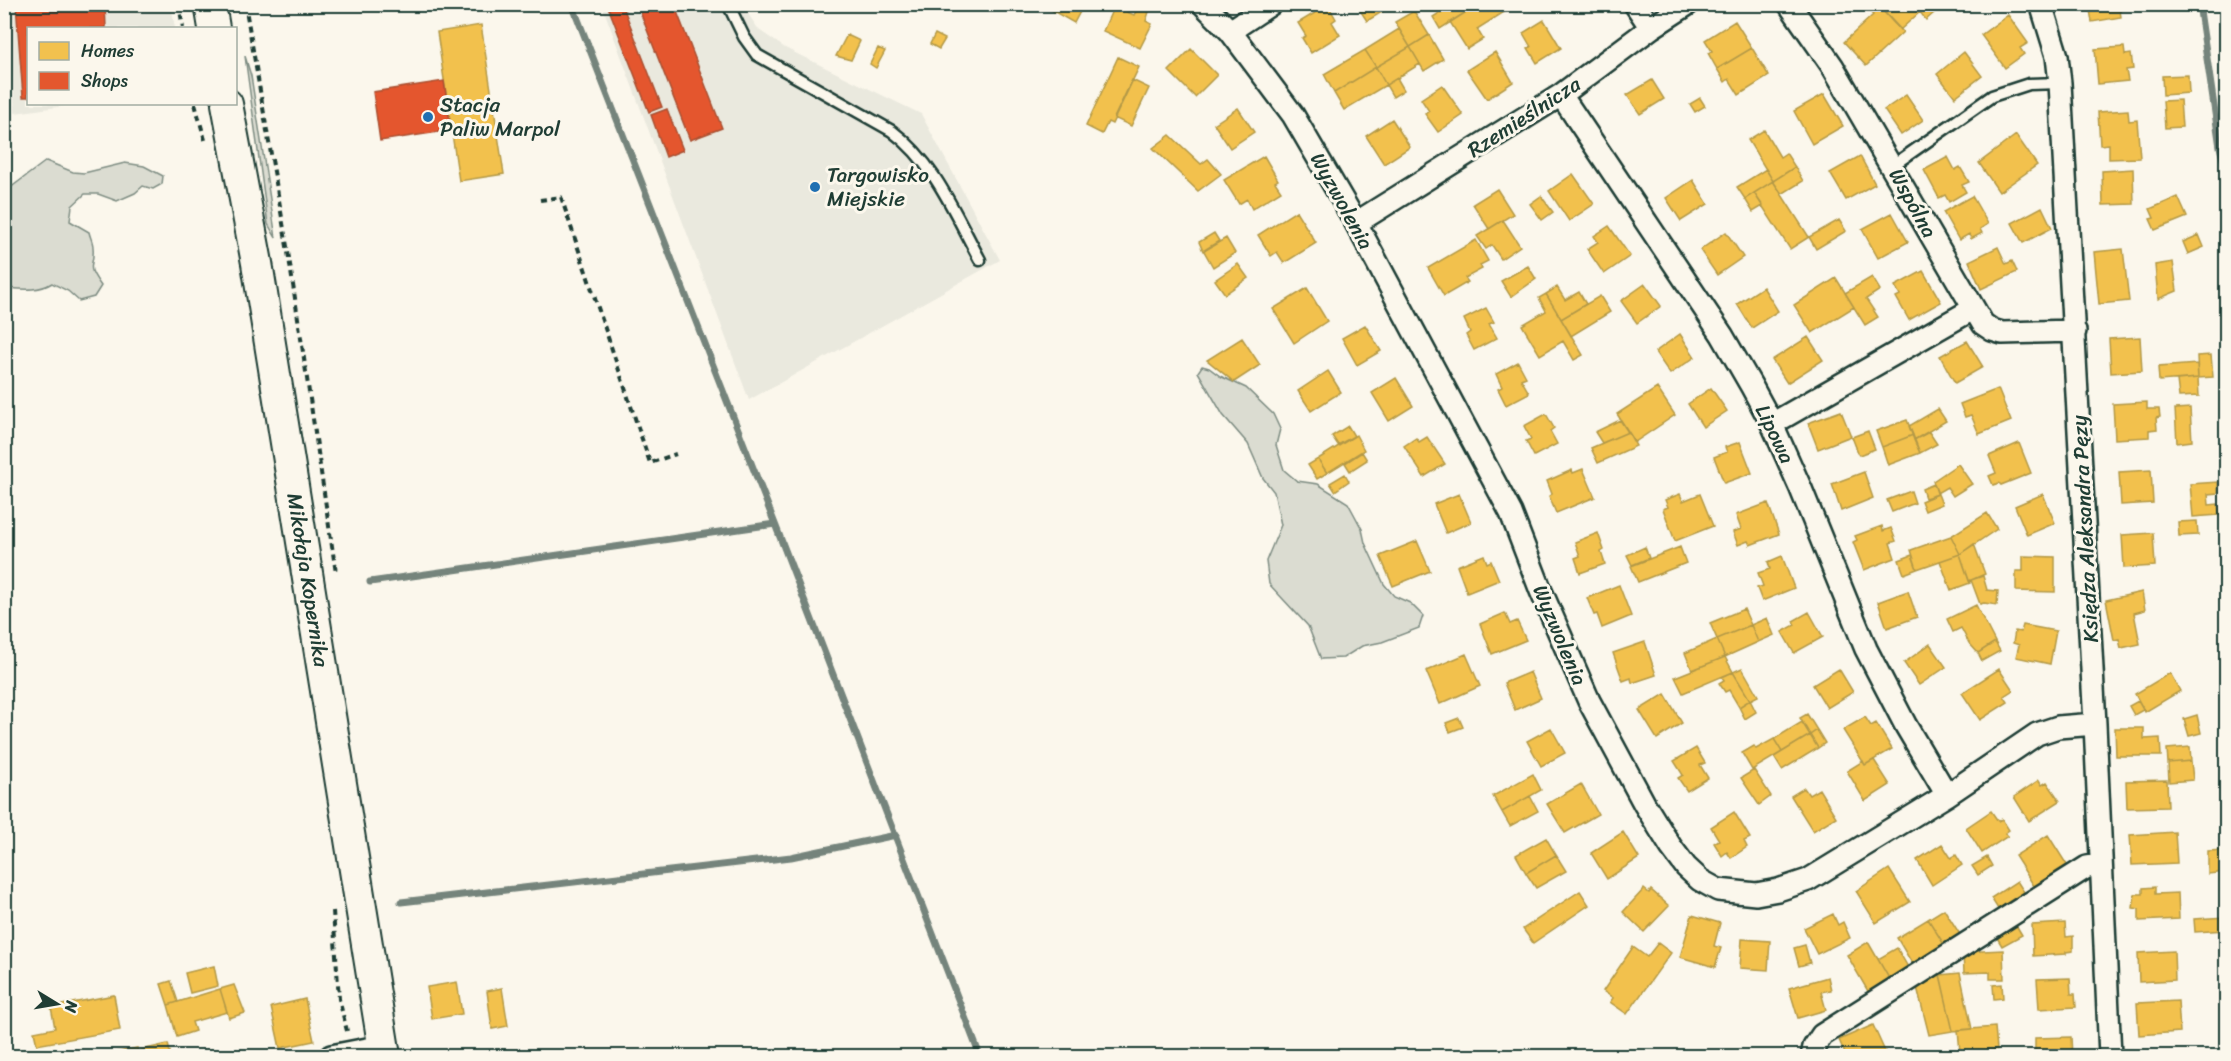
<svg xmlns="http://www.w3.org/2000/svg" width="2231" height="1061" font-family="Sriracha,sans-serif">
	<style>
		.built { fill: #eae9de }
		.green { fill: #dbdcd1; stroke: #7d8c82; stroke-width: 1.5 }
		.homes { fill: #f2c14e; stroke: #b39946; stroke-width: 1.5 }
		.shops { fill: #e4572e; stroke: #a94f30; stroke-width: 1.5 }
		.lines { fill: none; stroke-linecap: round; stroke-linejoin: round }
		.stream { stroke: #74847b; stroke-width: 7 }
		.lane-casing { stroke: #1f3d34; stroke-width: 15 }
		.street-casing { stroke: #1f3d34; stroke-width: 26 }
		.secondary-casing { stroke: #1f3d34; stroke-width: 34 }
		.path { stroke: #1f3d34; stroke-width: 4; stroke-dasharray: 6 4.5; stroke-linecap: butt }
		.lane { stroke: #fbf7ec; stroke-width: 10 }
		.street { stroke: #fbf7ec; stroke-width: 21 }
		.secondary { stroke: #fbf7ec; stroke-width: 30 }
		.poi-dot { fill: #1f6fb2; stroke: #fbf7ec; stroke-width: 2 }
		.labels { text-anchor: middle; dominant-baseline: central; stroke-width: 6; stroke-linejoin: round; paint-order: stroke }
		.poi-label { font-size: 21px; fill: #1f3d34; stroke: #fbf7ec; text-anchor: start }
		.street-label { font-size: 21px; fill: #1f3d34; stroke: #fbf7ec }
	</style>
	<rect width="100%" height="100%" fill="#fbf7ec"/>
	<filter id="ink" filterUnits="userSpaceOnUse"><feTurbulence type="fractalNoise" baseFrequency=".0167" numOctaves="2"/><feDisplacementMap in="SourceGraphic" scale="12" xChannelSelector="R" yChannelSelector="G"/><feConvolveMatrix kernelMatrix="1 2 1 2 8 2 1 2 1" color-interpolation-filters="sRGB"/></filter>
	<g filter="url(#ink)">
		<path class="built" d="M7,5h164l4,23h-147v76h50l-63,9z
			M602,5h140l17,25 26,18 136,66 79,146 -251,140z"/>
		<path class="green" d="M245,56l6,20 25,162 -8,-14z
			M46,161l27,11 11,1 41,-10 19,3 19,10 -1,8 -9,5 -10,-3 -8,7 -18,8 -19,-7h-13l-13,12 -2,15 19,11c1,5 4,10 4,15 2,22 -9,15 8,39l-7,11 -15,4 -11,-10 -16,-8c-14,9 -32,6 -47,5v-100h5z
			M1202,366l7,2 11,8 26,12 27,26 7,15 -4,16 8,25 13,11 21,3 30,19 14,26 3,14 19,41 10,12 16,7 13,13 -4,12 -37,14 -20,4 -19,12 -22,1 -13,-33 -39,-42 -3,-23 15,-36 -7,-33 -11,-14 -15,-34 -25,-29 -25,-43z"/>
		<path class="homes" d="M1048,4h36l-10,19 -28,-16z
			M1361,4h24l2,5 -20,12 -9,-14z
			M1440,4h39l-39,25 -7,-12 11,-7z
			M1479,4h38l-40,25 6,10 -16,10 -17,-27z
			M1877,4l26,28 -37,34 -22,-24 29,-27 -4,-4z
			M1888,4h53l1,2 -16,14 -6,-8 -20,18 -18,-20z
			M2089,4h30l2,13 -29,5z
			M1328,5l8,14 -4,3 8,13 -29,18 -9,-15 4,-2 -8,-13z
			M1114,6l20,9 4,-8 11,5 -3,9 6,3 -12,24 -37,-17z
			M1414,11l15,24 -19,12 -15,-25z
			M2008,15l20,28 -8,5 4,6 -19,14 -24,-33z
			M1544,20l17,28 -24,15 -9,-15 3,-1 -8,-14z
			M1735,21l17,27 -35,21 -9,-16 4,-2 -7,-11z
			M481,25l23,149 -45,7 -22,-149z
			M1399,29l11,18 -34,20 -11,-17z
			M935,34l10,5 -6,10 -9,-5z
			M847,35l13,6 -9,19 -15,-4z
			M1429,35l14,24 -19,12 -14,-24z
			M1410,47l10,17 -34,21 -10,-18z
			M2124,47l1,8 6,-1 2,15 -7,1 2,11 -30,3 -3,-35z
			M878,48l7,3 -9,17 -6,-4z
			M1752,48l17,28 -30,19 -10,-16 -4,3 -8,-13z
			M1191,49l26,26 -22,22 -26,-26z
			M1365,50l11,17 -42,26 -10,-19z
			M1495,52l18,30 -26,17 -20,-29z
			M1964,52l18,24 -27,21 -18,-23z
			M1118,57l21,10 -27,57 -4,-2 -6,12 -16,-8z
			M1376,67l10,18 -42,25 -10,-17z
			M2188,75l1,18 -26,2 -1,-19z
			M1397,78l7,12 -11,7 -7,-12z
			M1132,80l17,8 -18,38 -17,-8z
			M1652,80l12,19 -24,15 -13,-19z
			M1442,85l21,30 -25,17 -13,-18 4,-3 -8,-12z
			M1824,94l19,32 -31,18 -18,-33z
			M1906,95l17,25 -22,15 -17,-25z
			M1700,98l5,8 -10,6 -5,-8z
			M2180,100l2,27 -17,1 -2,-27z
			M1238,108l16,24 -24,16 -16,-24z
			M2128,110l1,11 8,-1 3,38 -31,1v-15l-9,1 -2,-33z
			M1392,119l18,28 -26,17 -18,-28z
			M1764,130l16,27 6,-4 9,14 -22,14 -25,-41z
			M1170,135l31,29 7,-5 13,15 -23,17 -45,-43z
			M2016,135l21,30 -38,27 -20,-29z
			M1264,156l14,24 -3,2 6,9 -29,18 -5,-10 -8,5 -15,-24z
			M1860,156l15,28 -29,16 -16,-27z
			M1948,157l7,13 5,-3 9,15 -7,3 4,7 -17,10 -4,-7 -6,3 -15,-28z
			M1795,167l8,14 -21,13 -9,-13z
			M1766,169l7,12 -28,18 -8,-12z
			M2133,169l1,35 -31,1 -1,-34z
			M1573,174l21,30 -25,17 -20,-30z
			M1693,180l15,24 -27,17 -15,-23z
			M1773,181l36,56 -19,12 -36,-56z
			M1497,189l16,25 -24,15 -16,-25z
			M1754,193l9,13 -10,6 -8,-13z
			M1541,196l12,16 -11,8 -12,-16z
			M1972,196l16,28 -8,5 2,4 -11,6 -2,-5 -10,6 -16,-28z
			M2178,197l9,20 -32,13 -5,-11 4,-1 -4,-9z
			M2042,207l10,21 -29,15 -11,-20z
			M1296,211l20,32 -32,20 -7,-11 -6,4 -13,-21z
			M1892,213l16,29 -30,16 -16,-29z
			M1503,220l17,26 -19,13 -9,-14 -6,4 -9,-13z
			M1839,220l7,11 -30,18 -7,-12z
			M1609,226l21,30 -26,18 -17,-25 11,-7 -4,-6z
			M1726,232l17,25 -26,18 -17,-25z
			M1214,233l5,8 -16,10 -4,-9z
			M2199,235l5,12 -16,7 -5,-12z
			M1226,238l9,15 -22,14 -9,-16z
			M1476,240l12,21 -8,4 2,4 -17,9 3,4 -24,14 -16,-28z
			M1998,247l8,17 6,-3 5,11 -36,17 -12,-28z
			M2123,249l6,52 -30,3 -5,-52z
			M2173,262l4,29 -19,8 -3,-34z
			M1238,264l10,14 -23,16 -10,-14z
			M1528,266l8,13 -25,18 -10,-16z
			M1923,271l18,31 -32,18 -13,-23 4,-2 -5,-9z
			M1872,277l8,13 -14,9 12,18 -13,8 -20,-32z
			M1836,278l18,29 -42,26 -18,-28z
			M1645,284l16,22 -24,17 -16,-22z
			M1557,287l8,13 14,-8 7,12 -25,15 -15,-25z
			M1763,287l15,24 -26,17 -15,-24z
			M1307,288l20,33 -33,22 -21,-34z
			M1546,294l37,61 -9,5 -11,-19 -23,14 -18,-30 24,-14 -7,-13z
			M1600,296l10,16 -39,24 -10,-17z
			M1486,308l8,14 -5,2 8,14 -23,12 -8,-15 4,-3 -6,-13z
			M1365,325l16,26 -24,14 -15,-27z
			M1680,334l15,23 -25,17 -15,-22z
			M1808,337l15,23 -36,23 -15,-23z
			M2140,337l2,34 -31,2 -2,-34z
			M1242,338l18,27 -26,17 -27,-22z
			M1967,341l16,26 -28,16 -15,-27z
			M2211,355l2,22 -15,1 -1,-22z
			M1518,362l8,15 -5,2 8,14 -23,12 -8,-16 4,-2 -6,-13z
			M2197,364l1,14 -39,3 -1,-14z
			M1328,371l13,21 -30,19 -13,-20z
			M1396,378l17,28 -24,15 -17,-28z
			M2198,378l1,18 -20,1 -2,-17z
			M1657,388l18,27 -40,27 -18,-28z
			M1711,388l16,23 -24,16 -15,-23z
			M1998,389l13,32 -32,13 -8,-19 -6,2 -5,-13z
			M2147,402v7h12l1,8 -4,1 1,11 -8,1v7l-34,2 -2,-35z
			M2190,408l2,33 -15,2 -2,-34z
			M1938,409l8,12 -32,19 -5,-14z
			M1841,411l10,25 -33,13 -10,-26z
			M1546,414l8,14 -4,3 7,13 -23,12 -8,-15 5,-2 -7,-13z
			M1620,420l8,12 -26,11 -7,-11z
			M1907,420l6,15 -31,12 -6,-16z
			M1348,426l6,10 -16,9 -6,-9z
			M1868,431l7,18 -16,6 -7,-18z
			M1628,432l8,14 -38,17 -7,-15z
			M1929,432l8,12 -17,9 -6,-13z
			M1356,435l8,15 -37,23 -9,-14z
			M1913,435l7,18 -32,12 -6,-18z
			M1427,437l18,27 -21,13 -20,-31 12,-8 3,4z
			M1740,442l12,31 -28,10 -10,-26 13,-5 -2,-5z
			M2019,443l12,30 -30,12 -2,-2 -6,2 -4,-9 7,-3 -7,-17z
			M1362,452l5,8 -17,11 -5,-8z
			M1318,459l9,14 -10,6 -9,-14z
			M1958,464l14,20 -19,12 -6,-9 -10,6 -4,-12z
			M1583,469l12,28 -39,16 -7,-17 3,-2 -5,-13 25,-11 1,3z
			M2151,470l2,33 -32,2 -2,-33z
			M1864,472l9,26 -32,13 -9,-27z
			M1345,474l4,7 -14,10 -5,-8z
			M2218,482v11l-10,1 1,11 9,-1 1,11 -26,2 -3,-33z
			M1934,484l4,10 -13,4 -3,-9z
			M1911,491l4,12 -23,9 -5,-12z
			M1459,494l12,28 -25,11 -12,-29z
			M1680,494l3,7 17,-7 13,32 -38,15 -12,-32 5,-2 -3,-7z
			M1938,494l4,10 -17,7 -4,-10z
			M2043,494l12,29 -28,12 -12,-29z
			M1768,503l11,31 -29,11 -2,-4 -10,4 -5,-13 8,-3 -5,-14z
			M1987,513l10,16 -37,25 -9,-18z
			M2197,521l1,14 -19,1 -1,-14z
			M1882,526l1,5 8,-3 5,13 -6,2 5,15 -31,12 -11,-28 4,-2 -2,-4z
			M1598,533l6,17 -3,2 4,12 -25,9 -5,-15 5,-2 -5,-14z
			M2153,533l2,33 -31,2 -2,-33z
			M1951,536l9,18 -43,15 -6,-19z
			M1417,541l13,30 -37,15 -13,-30z
			M1974,544l11,30 -16,7 -9,-27z
			M1645,547l4,11 -17,7 -5,-10z
			M1680,547l6,16 -48,19 -7,-16z
			M1960,554l10,29 -19,7 -11,-29z
			M1484,555l3,8 4,-2 8,19 -32,13 -10,-27z
			M1912,555l5,14 -13,5 -5,-14z
			M1782,556l12,32 -32,13 -5,-13 6,-2 -5,-13 12,-4 -2,-7z
			M2023,556l32,1v35l-39,-1v-20h7z
			M1983,576l4,14 11,1 -1,14 -13,-2 -4,1 -9,-24z
			M1619,585l12,31 -29,12 -5,-14 -3,1 -7,-17z
			M1908,591l9,26 -30,11 -9,-26z
			M2142,592l3,18 -11,3 6,31 -19,4 -2,-9 -5,1 -8,-40z
			M1976,605l19,37 -17,11 -9,-10 -8,-15 -8,4 -6,-13z
			M1744,609l7,16 -34,14 -7,-16z
			M1809,612l14,25 -29,16 -12,-21 13,-7 -2,-4z
			M1505,613l5,11 7,-3 9,19 -34,14 -12,-30z
			M1767,618l7,17 -16,7 -7,-17z
			M1751,625l7,17 -33,15 -8,-18z
			M2023,625l33,6 -6,33 -34,-7 3,-12 -6,-2 2,-12 6,1z
			M1717,639l8,18 -33,13 -7,-17z
			M1645,642l11,33 -24,8 -1,-5 -8,3 -10,-28z
			M1995,642l5,9 -18,10 -4,-8z
			M1930,644l16,23 -27,18 -15,-22z
			M1466,654l14,32 -40,18 -14,-33z
			M1725,657l8,15 -50,21 -8,-16z
			M1742,668l16,28 -8,4 -17,-28z
			M1839,669l14,23 -26,16 -14,-23z
			M1999,669l14,21 -9,6 4,6 -28,18 -18,-27z
			M1530,672l11,26 -26,12 -11,-27z
			M1733,672l17,28 -11,7 -10,-17 -4,2 -6,-9 5,-3 -2,-3z
			M2170,673l10,18 -35,21 -10,-18z
			M1665,694l17,29 -25,16 -18,-29z
			M1750,700l6,12 -11,7 -6,-12z
			M2138,701l5,9 -9,5 -5,-9z
			M1807,714l10,16 -7,5 -10,-17z
			M2197,715l4,18 -12,3 -5,-17z
			M1865,717l6,9 5,-3 16,26 -27,16 -22,-35z
			M1459,718l4,9 -13,5 -4,-9z
			M1802,722l8,13 -28,17 -8,-13z
			M1551,728l14,25 -24,13 -14,-25z
			M2115,728h29v11l16,-1 1,18h-45z
			M1817,730l8,13 -7,5 -8,-13z
			M1810,735l8,13 -36,22 -8,-13z
			M1774,739l8,13 -30,18 -10,-17 12,-7 2,3z
			M2190,747l1,14 -23,2 -1,-14z
			M1696,748l9,15 -5,2 8,13 -21,13 -9,-13 5,-3 -9,-14z
			M1874,760l16,25 -25,16 -18,-30 16,-10 2,4z
			M2191,761l2,19 -24,2 -1,-19z
			M1754,770l17,26 -12,9 -18,-27z
			M1533,774l8,16 -39,22 -9,-16z
			M2039,780l3,5 5,-3 13,19 -31,20 -15,-24z
			M2167,780l1,27 -41,1 -1,-27z
			M1581,784l17,30 -33,19 -18,-29z
			M1804,788l5,7 10,-6 17,28 -23,14 -22,-35z
			M1530,796l8,15 -28,15 -8,-14z
			M1991,811l7,10 4,-2 7,11 -4,3 3,3 -26,17 -16,-25z
			M1734,812l16,26 -6,3 3,6 -16,11 -4,-6 -5,4 -8,-13 5,-3 -8,-13z
			M1623,832l16,26 -32,21 -16,-26z
			M2175,832l2,31 -45,2 -2,-30z
			M2048,835l19,30 -33,21 -19,-30z
			M1546,838l10,17 -30,18 -10,-18z
			M1942,844l9,14 5,-3 6,10 -30,20 -15,-25z
			M2226,850v22l-18,2v-23z
			M1556,855l10,16 -30,17 -10,-15z
			M1987,857l5,9 -14,9 -6,-9z
			M1889,869l21,33 -34,21 -20,-32z
			M2017,881l7,11 -26,17 -7,-11z
			M2155,887v7l23,-1 1,26 -40,2v-12l-6,-1 2,-14h8v-6z
			M1644,889l5,4 2,-3 18,16 -25,26 -21,-20z
			M1580,891l9,14 -56,38 -10,-14z
			M1944,909l17,27 -16,10 -17,-27z
			M1833,914l5,11 5,-3 7,16 -33,16 -13,-26z
			M1692,915l28,8 -6,23 7,2 -6,19 -35,-10z
			M2226,917v13l-31,2 -1,-13z
			M1928,919l17,27 -32,19 -16,-27z
			M2065,923l1,14 7,-1v15l-7,1v2l-33,2 -1,-31z
			M2016,925l6,10 -20,11 -6,-10z
			M1742,939l28,2 -2,29 -28,-2z
			M1868,942l22,38 -21,13 -22,-38z
			M1658,943l13,10 -44,61 -17,-12 3,-4 -10,-7 30,-44 14,10z
			M1805,945l5,18 -11,3 -5,-18z
			M1897,948l12,21 -19,11 -12,-21z
			M2003,950l1,29h-14v-7l-26,1 -1,-21z
			M2174,951l1,29 -36,2 -1,-29z
			M214,966l4,20 -28,7 -5,-20z
			M1939,970l14,61 -24,4 -13,-52z
			M1960,973l12,56 -19,2 -13,-56z
			M1828,977l3,13 -10,2 5,18 -28,8 -9,-30z
			M2070,978l1,16h4l1,13 -37,2 -2,-30z
			M171,981l7,21 -10,3 -7,-21z
			M457,982l5,32 -30,5 -5,-32z
			M2002,984l1,14 -9,1 -1,-14z
			M234,985l11,28 -16,5 -9,-29z
			M502,988l6,38 -16,3 -5,-38z
			M220,989l7,23 -35,10 3,9 -18,6 -9,-32z
			M114,995l6,35 -83,15 -3,-13 21,-4 -4,-21z
			M305,999l9,42 -34,7 -9,-41z
			M2178,1001l2,31 -41,3 -2,-32z
			M1873,1025l14,31h-41l-7,-16z
			M1995,1027l2,22 -37,3 -2,-22z
			M2071,1037l1,19h-44v-2h7v-16z
			M168,1044l3,12h-32l-2,-5z
			M137,1048l2,8h-36z"/>
		<path class="shops" d="M16,4h89l1,24h-78v69h-5z
			M607,4h15l40,103 -13,5z
			M637,4h37l48,124 -32,12z
			M444,81l7,49 -71,11 -7,-49z
			M667,109l16,41 -17,7 -15,-42z"/>
		<g class="lines">
			<path class="stream" d="M572,4l203,520 205,532
				M2199,4l21,143 6,24
				M370,582l405,-58
				M401,902l390,-45 105,-22"/>
			<g class="lane-casing">
				<path id="lane" d="M728,4l16,33 13,18 135,76c43,32 63,83 88,129
					M1892,166l100,-70 37,-12 31,-1"/>
			</g>
			<g class="street-casing">
				<path id="street" d="M1203,4l27,27 63,84 63,108 155,290 30,78 48,110 56,104 26,42 15,20 14,13 18,10 38,4 22,-4 30,-10 139,-85 90,-61 21,-7 37,-3
					M1635,4l16,24
					M1789,4l44,63 150,257 9,6 10,3 73,-2
					M2041,4l16,52 3,27 35,641 15,332
					M1230,31l41,-27
					M1561,95l161,240 30,52 20,37 29,65 65,160 40,77 41,69
					M1356,223l205,-128 90,-67 37,-24
					M1772,424l201,-115
					M331,1056l52,-10
					M1812,1056l2,-9 8,-12 265,-168 14,-2"/>
			</g>
			<g class="secondary-casing">
				<path id="secondary" d="M210,4l4,24
					M227,104l30,159 128,793"/>
			</g>
			<path class="path" d="M179,4l4,24
				M245,4l44,254 47,315
				M195,104l10,36
				M540,200l21,-3 89,266 26,-9
				M333,911l6,88 8,32"/>
			<use href="#lane" class="lane"/>
			<use href="#street" class="street"/>
			<use href="#secondary" class="secondary"/>
		</g>
	</g>
	<g class="poi-dot">
		<circle cx="428" cy="117" r="6"/>
		<circle cx="815" cy="187" r="6"/>
	</g>
	<g class="labels">
		<g class="poi-label">
			<text x="440" y="105">Stacja<tspan x="440" dy="24">Paliw Marpol</tspan></text>
			<text x="827" y="175">Targowisko<tspan x="827" dy="24">Miejskie</tspan></text>
		</g>
		<g class="street-label">
			<text transform="translate(1524 117) rotate(-33)">Rzemieślnicza</text>
			<text transform="translate(1342 201) rotate(61)">Wyzwolenia</text>
			<text transform="translate(1913 203) rotate(61)">Wspólna</text>
			<text transform="translate(1775 434) rotate(64)">Lipowa</text>
			<text transform="translate(2085 529) rotate(-93)">Księdza Aleksandra Pęzy</text>
			<text transform="translate(308 580) rotate(81)">Mikołaja Kopernika</text>
			<text transform="translate(1560 635) rotate(67)">Wyzwolenia</text>
		</g>
	</g>
	<rect width="2231" height="1061" fill="none" stroke="#fbf7ec" stroke-width="24"/>
	<rect x="12" y="12" width="2207" height="1037" fill="none" stroke="#1f3d34" stroke-width="2" filter="url(#ink)"/>
	<rect x="27" y="27" width="210" height="78" fill="#fbf7ec" stroke="#a3ada2" stroke-width="1.5"/>
	<rect x="39" y="42" width="30" height="18" fill="#f2c14e" stroke="#a3ada2" stroke-width="1.5"/>
	<text x="81" y="57" font-size="18" fill="#1f3d34">Homes</text>
	<rect x="39" y="72" width="30" height="18" fill="#e4572e" stroke="#a3ada2" stroke-width="1.5"/>
	<text x="81" y="87" font-size="18" fill="#1f3d34">Shops</text>
	<g transform="translate(57 1004) rotate(101)" stroke="#fbf7ec" stroke-width="4.5" paint-order="stroke">
	<path d="M0-4.5L10 22L0 15L-10 22Z" fill="#1f3d34"/>
	<text y="-9" font-size="16" font-weight="bold" text-anchor="middle" fill="#1f3d34">N</text>
	</g>
</svg>
